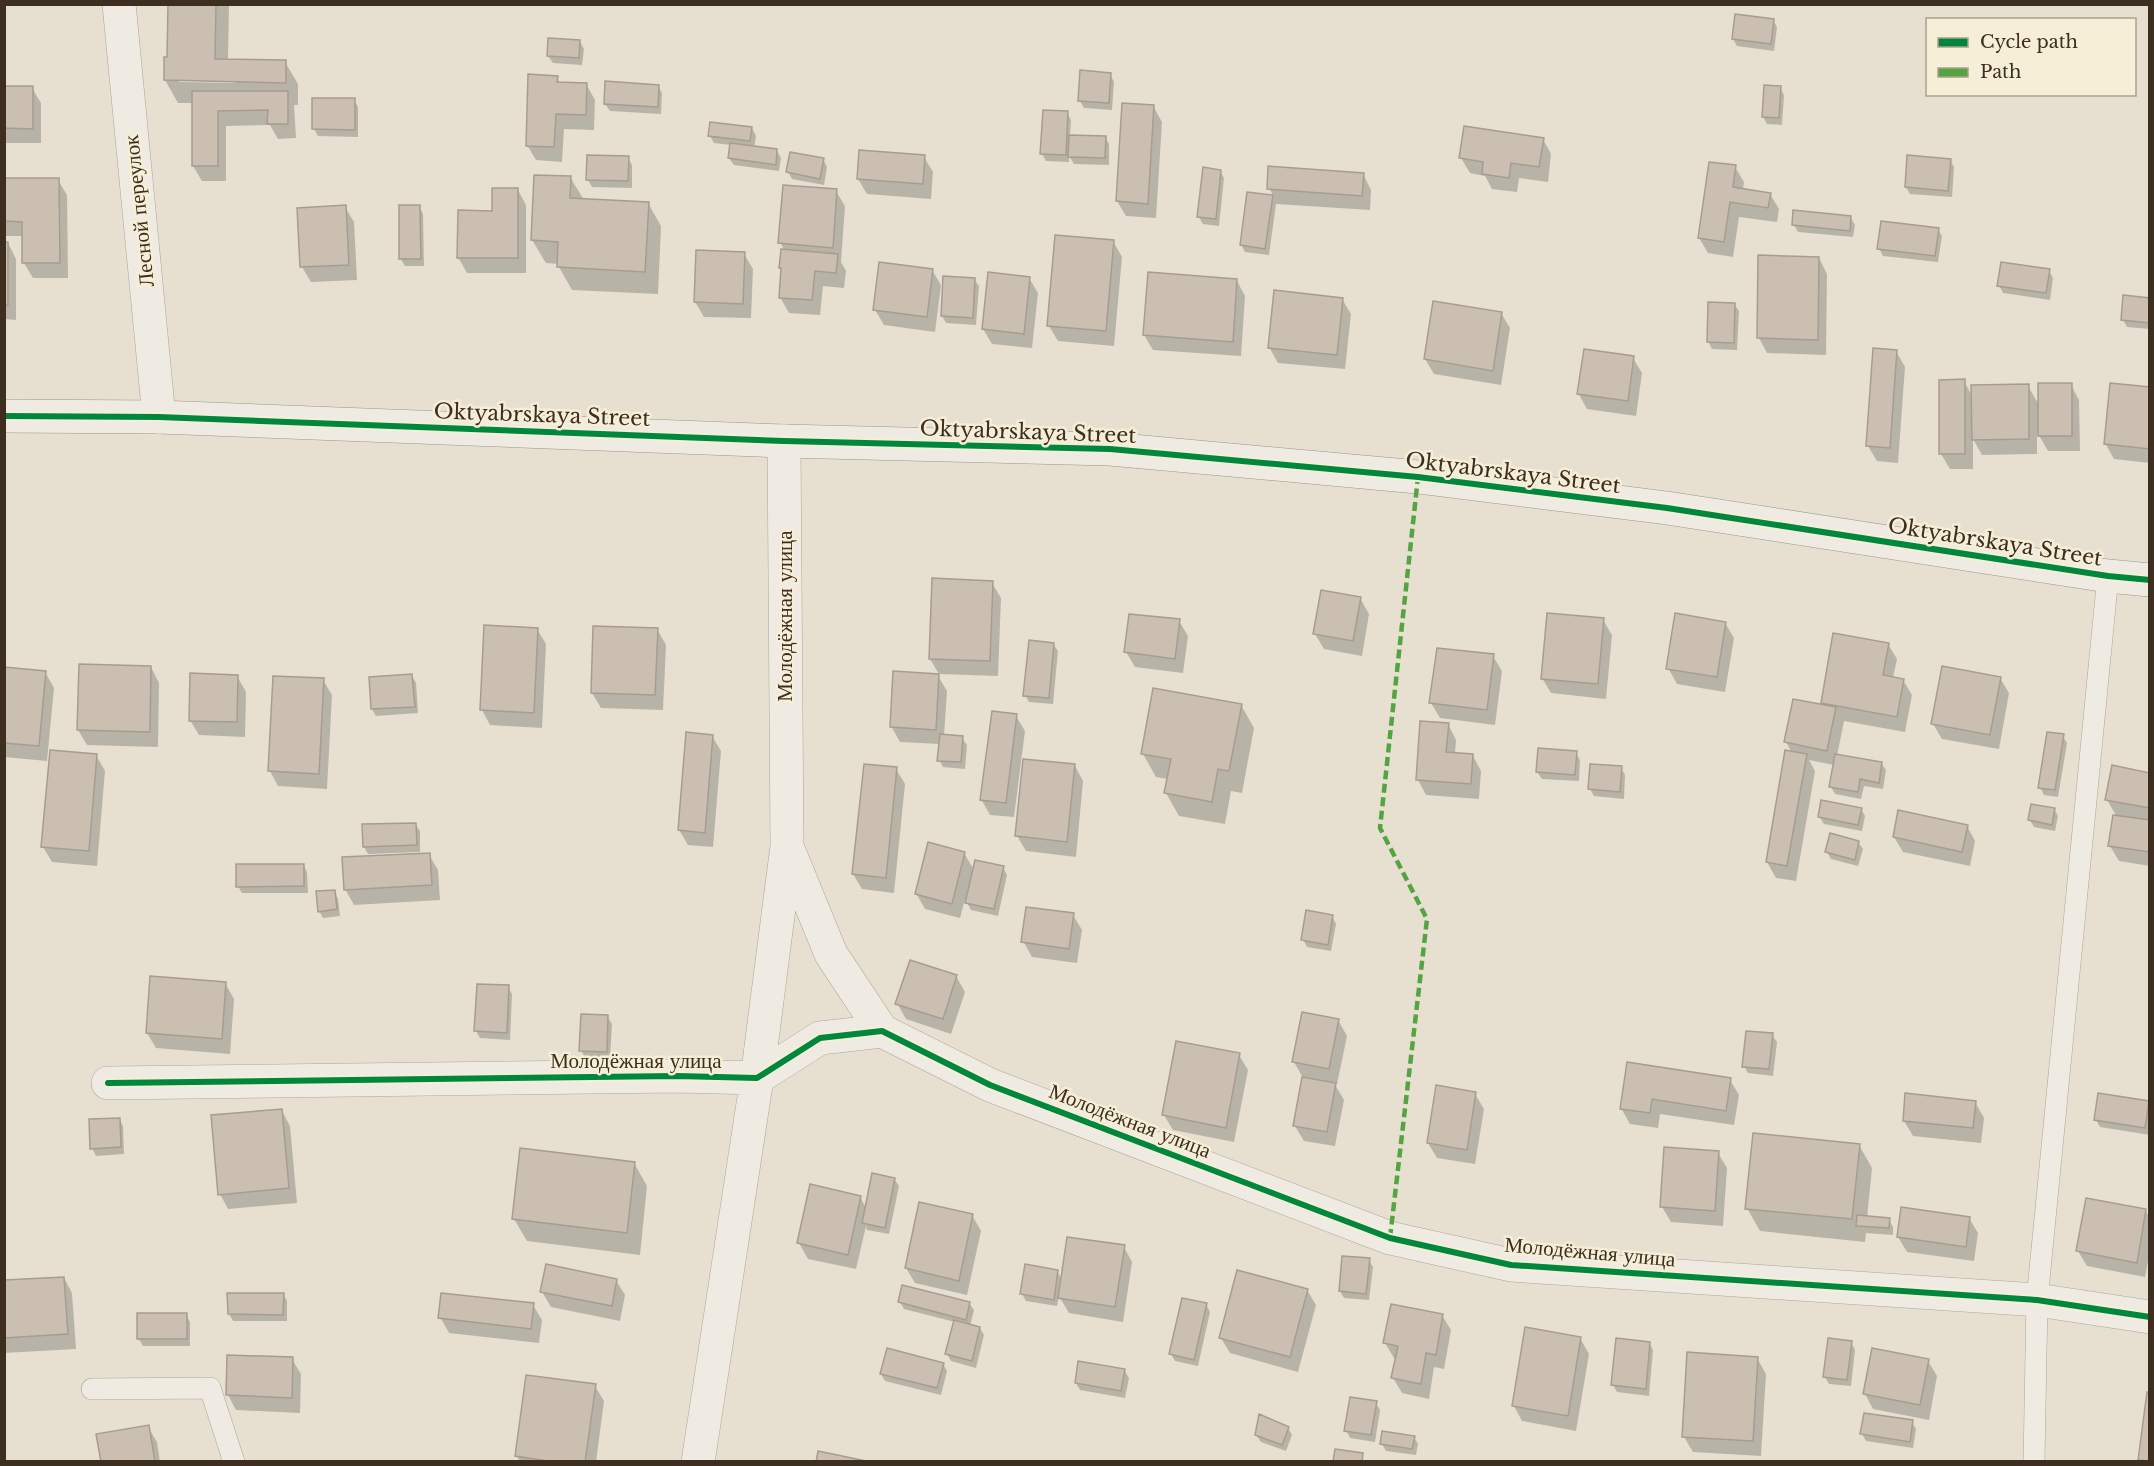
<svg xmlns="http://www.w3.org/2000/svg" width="2154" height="1466" font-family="'Libre Baskerville',serif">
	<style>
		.shadow { fill: #0003; fill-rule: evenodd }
		.building { fill: #cbbfb2; stroke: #a89c90; stroke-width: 1.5 }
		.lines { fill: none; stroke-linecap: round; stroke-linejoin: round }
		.lane-casing { stroke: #ada599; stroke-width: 22 }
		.street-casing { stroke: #ada599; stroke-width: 34 }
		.secondary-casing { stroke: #9c958a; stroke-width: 34 }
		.lane { stroke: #efebe3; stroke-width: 21 }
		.street { stroke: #efebe3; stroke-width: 33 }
		.secondary { stroke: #efebe3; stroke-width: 33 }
		.quiet { stroke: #54a441; stroke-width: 4.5; stroke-dasharray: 9 4.5; stroke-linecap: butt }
		.cycleway-casing { stroke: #f7eed8; stroke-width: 10 }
		.cycleway { stroke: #00873e; stroke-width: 6 }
		.labels { text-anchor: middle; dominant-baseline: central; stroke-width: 5; stroke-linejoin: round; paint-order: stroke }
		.street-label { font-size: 21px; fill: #3d2e20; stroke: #f7eed8 }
	</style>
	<rect width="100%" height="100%" fill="#e7e0d1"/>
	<path class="shadow" d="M170,4h59l-1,56 57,2 13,22v21h-4l2,33 -18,1 -8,-14 -44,1v55h-24l-9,-15v-63h-15l-13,-23 4,-21zM179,79l57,1v3l-57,-1z
		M1773,20l4,7 -3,24 -37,-5 -4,-7z
		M580,42l4,7 -2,16 -29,-2 -5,-7z
		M1110,74l4,8 -2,28 -28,-2 -4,-7z
		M557,77l3,6 26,1 9,16 -1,30 -30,-1 -2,33 -26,-2 -9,-15z
		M658,86l4,7 -1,21 -51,-3 -5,-7z
		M4,87l28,1 9,15v40h-37z
		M1780,88l4,7 -2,30 -15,-1 -4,-7z
		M354,100l4,7v30l-40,-1 -4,-7z
		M1153,106l9,16 -6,96 -30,-2 -9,-15z
		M1067,113l4,7 -1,16 35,1 4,7v21l-35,-1 -5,-8v6l-23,-1 -4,-7z
		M752,128l4,8 -2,12 23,3 4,7 -2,13 -45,-6 -5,-7 2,-13 -17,-2 -4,-7z
		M1543,139l8,15 -3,28 -29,-4 -2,14 -25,-3 -7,-13 -15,-3 -9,-15z
		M860,152l64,5 9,15 -2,27 -64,-5 -9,-15z
		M628,158l4,7v23l-40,-1 -4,-7z
		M823,159l4,8 -3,18 -32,-6 -4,-7z
		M1950,160l4,7 -2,30 -42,-3 -4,-7z
		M1735,167l9,15 -1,8 27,4 9,15 -2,13 -38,-5 -6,40 -25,-4 -9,-15z
		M1220,171l4,7 -5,48 -16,-2 -4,-7z
		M1363,174l8,16 -1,20 -94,-6 -7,51 -24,-3 -4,-8 8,-50 25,3 -5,-9z
		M570,177l14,23 64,3 13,23 -3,68 -86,-4 -13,-23v-3l-13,-1 -14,-23z
		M4,180h54l9,15 1,83h-35l-9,-15 -1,-27h-19z
		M518,190l8,15v68h-59l-9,-16 36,-45z
		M836,191l9,15 -4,56 5,9 -2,17 -21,-2 -3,29 -31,-2 -9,-16 3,-26 -2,-4 4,-16 -5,-9z
		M419,206l4,8 1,52h-19l-5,-8z
		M345,207l9,15 3,58 -46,2 -9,-15z
		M1850,217l5,8 -2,12 -55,-5 -4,-7z
		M1938,229l4,7 -4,26 -55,-6 -4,-8z
		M1113,241l9,16 -8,89 -56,-5 -9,-15z
		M4,243h4l8,16v61l-12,-1z
		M744,254l9,15 -2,49 -47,-1 -9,-15z
		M1819,258l8,16 -1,81 -59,-2 -8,-15z
		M932,270l9,15 -6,47 -51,-7 -9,-15z
		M2049,271l4,7 -3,22 -47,-7 -4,-8z
		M1029,278l9,15 -6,55 -40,-4 -9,-15z
		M974,279l5,7 -3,39 -30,-2 -4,-7z
		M1237,281l8,15 -4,60 -88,-6 -9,-15z
		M1342,299l9,15 -6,55 -67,-6 -9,-16z
		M2150,300v29l-23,-2 -4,-7z
		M1734,304l5,7 -2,39 -25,-1 -4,-8z
		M1501,313l9,15 -9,57 -67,-11 -9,-15z
		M1896,351l9,16 -7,96 -21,-2 -9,-15z
		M1633,358l9,15 -6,43 -49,-7 -9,-16z
		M1964,381l8,15 56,-10 11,19 32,-20 8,15 1,51h-32l-11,-19v22l-55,1 -9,-16v30h-23l-9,-15z
		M2150,388v75l-36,-4 -9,-16z
		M992,583l9,15 -3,78 -59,-2 -9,-15z
		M1360,598l9,16 -7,42 -38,-7 -9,-15z
		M1603,620l9,15 -6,64 -55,-6 -9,-15z
		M1179,621l9,15 -5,37 -48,-6 -9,-15z
		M1725,623l9,15 -9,54 -48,-8 -9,-16z
		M537,629l9,15 -4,84 -52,-3 -8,-15z
		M657,629l9,16 -3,65 -62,-2 -9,-15z
		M1834,634l54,10 9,15 -4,19 10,2 9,15 -7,37 -61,-11 -7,35 44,7 5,7 -3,19 -19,-3 -3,13 -26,-5 -4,-7 3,-22 -25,-5 6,11 -19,110 -20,-3 -9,-16 25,-109 -6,-11 36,-36z
		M1053,644l5,7 -5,53 -24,-2 -4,-7z
		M1493,656l9,15 -7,54 -55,-7 -9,-15z
		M151,667l8,16 -1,64 -71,-2 -9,-15z
		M4,669l41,3 9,16 -7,73 -43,-4z
		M237,676l9,16 -1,45 -46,-2 -9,-15z
		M412,676l4,7 2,30 -42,3 -4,-7z
		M938,676l9,15 -3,45 18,2 5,7 -2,24 -22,-2 -4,-7 1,-16 -40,-2 -9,-16z
		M2000,678l9,15 -10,56 -57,-10 -9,-15z
		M323,680l9,15 -5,94 -49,-3 -8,-15z
		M1241,705l13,23 -12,65 -11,-2 -6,33 -46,-8 -13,-23 2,-14 -12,-2 -13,-23z
		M1016,716l9,15 -11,86 -24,-2 -9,-16z
		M1448,724l8,16 -1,15 18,1 8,15 -2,28 -53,-4 -8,-15z
		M712,736l9,15 -8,96 -25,-2 -9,-15z
		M2063,736l4,7 -9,54 -14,-2 -4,-8z
		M1576,753l4,7 -1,21 -37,-2 -5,-7z
		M96,755l9,16 -8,95 -45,-4 -9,-15z
		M1075,766l8,15 -7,76 -50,-6 -9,-15z
		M1621,768l4,7 -1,24 -30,-3 -4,-7z
		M896,769l9,15 -11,109 -32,-4 -9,-15z
		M2150,774v92l-31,-5 -9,-15 7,-29 -10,-17z
		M1861,809l4,7 -3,15 -38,-7 -5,-8z
		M2054,809l4,7 -3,15 -21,-4 -4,-7z
		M415,824l5,7v21l-52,2 -4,-7z
		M1967,826l8,15 -5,25 -67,-14 -9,-15z
		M1858,842l5,7 -5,17 -27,-7 -4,-7z
		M964,853l10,17 29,-2 4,7 -9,41 -27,-6 -6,-11 -5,19 -35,-9 -9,-16z
		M429,855l9,15 2,30 -86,5 -9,-16z
		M303,865l4,7 1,21h-66l-4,-7z
		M334,891l4,8 2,17 -17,2 -4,-7z
		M1073,915l9,15 -5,33 -45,-6 -9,-16z
		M1332,916l4,8 -5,27 -24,-4 -4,-8z
		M956,976l9,16 -14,42 -45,-15 -9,-16z
		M225,983l9,16 -4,55 -74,-6 -9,-15z
		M508,987l4,7 -2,46 -30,-2 -4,-7z
		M607,1016l5,8 -2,35 -25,-1 -4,-8z
		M1338,1020l9,16 -10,48 -3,-1 10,17 -9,46 -31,-5 -9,-15 8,-48 -9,-16z
		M1772,1035l5,7 -4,34 -25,-3 -4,-7z
		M1239,1055l9,15 -14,72 -61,-12 -9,-15z
		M1628,1064l102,16 9,15 -5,30 -74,-11 -2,14 -28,-4 -9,-16z
		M1475,1094l9,15 -9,55 -38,-6 -9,-15z
		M2099,1095l51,7v33l-50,-8 -4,-7z
		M1975,1102l9,16 -3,25 -68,-7 -9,-15z
		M282,1111l8,15 7,77 -69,6 -8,-15z
		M119,1119l4,7 1,28 -28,2 -4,-8z
		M1859,1145l13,23 -5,50 22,2 4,7v8l-27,-2 -1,9 -105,-11 -13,-23z
		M1718,1153l9,15 -4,58 -52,-4 -9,-15z
		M634,1163l13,23 -7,69 -113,-14 -13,-22z
		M894,1179l5,7 -10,48 -22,-4 -1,-4 -10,43 -48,-10 -9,-16 61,-46 6,11z
		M2145,1210l5,8v33l-5,26 -58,-11 -9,-15z
		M972,1215l9,16 -14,64 -52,-12 -9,-15z
		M1969,1218l9,15 -4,28 -67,-9 -9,-15z
		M1124,1247l8,15 -9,60 -54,-9 -10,-17 -2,10 -31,-5 -4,-7 35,-23 5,9z
		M1369,1260l4,7 -4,33 -25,-2 -4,-7z
		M64,1278l8,15 4,56 -72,4v-71z
		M616,1280l9,15 -5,26 -69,-14 -9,-15z
		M1307,1290l9,15 -18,67 -68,-19 -9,-15z
		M283,1294l4,7v20h-54l-4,-7z
		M900,1302l69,1 5,7 -4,16 10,2 4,7 -8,33 -25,-7 -4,-7 8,-32 -51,-13z
		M1206,1304l4,8 -12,54 -23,-5 -4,-7z
		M533,1305l9,15 -3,23 -90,-10 -9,-16z
		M186,1315l4,7v24h-47l-4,-7z
		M1442,1315l9,15 -7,39 -10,-2 -5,32 -27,-6 -9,-15 4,-19 -3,-1 -9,-15z
		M1580,1338l9,16 -13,77 -54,-10 -8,-15z
		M1851,1342l4,8 -4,36 -22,-2 -4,-7z
		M1649,1343l4,7 -4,46 -32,-4 -4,-7z
		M1757,1358l9,16 -5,82 -68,-4 -9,-15z
		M292,1359l9,15 -1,39 -64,-3 -8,-15z
		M1928,1361l9,15 -8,44 -56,-11 -8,-15z
		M943,1364l4,7 -6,24 -56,-14 -4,-7z
		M1124,1370l5,8 -4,20 -45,-8 -4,-7z
		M595,1386l9,15 -8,61h-76l-3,-6z
		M1376,1403l4,7 -5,32 -25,-4 -4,-8z
		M1912,1422l4,7 -3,19 -47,-7 -4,-7z
		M148,1427l9,15 3,20h-57z
		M1288,1428l4,7 -6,16 -25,-9 -5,-7z
		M1414,1437l4,7 -2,11 -30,-4 -4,-7z"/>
	<path class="building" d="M168,4h48l-1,55 71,1v23l-122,-3v-23h3z
		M1735,14l39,5 -3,25 -39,-5z
		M548,38l32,2 -1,18 -32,-2z
		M1080,70l31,3 -2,30 -31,-2z
		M528,74l30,2 -1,6 30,1 -1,32 -30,-1 -2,33 -28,-1z
		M605,81l54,4 -1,22 -54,-3z
		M1764,85l17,1 -2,32 -17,-1z
		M4,86h29v43l-29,-1z
		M192,91h96v33h-21l1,-14 -50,1v55h-26z
		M312,98h43v32l-43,-1z
		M1122,103l32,2 -6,99 -32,-3z
		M1043,110l25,1 -2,44 -26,-1z
		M710,122l42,5 -2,14 -42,-5z
		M1464,126l80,12 -5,29 -28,-4 -2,15 -27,-4 1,-12 -24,-4z
		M1069,135l37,1 -1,22 -37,-1z
		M730,143l47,6 -1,16 -48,-7z
		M859,150l66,5 -2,29 -66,-5z
		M790,152l34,6 -4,21 -34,-7z
		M587,155l42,1 -1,25 -42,-1z
		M1907,155l44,4 -3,32 -43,-4z
		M1709,162l27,3 -3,22 38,6 -3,15 -38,-6 -6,40 -26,-4z
		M1268,166l96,7 -2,23 -95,-7z
		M1203,167l18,3 -5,49 -19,-2z
		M534,175l37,1 -1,22 79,4 -4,70 -88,-5 1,-25 -27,-2z
		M4,178h55l1,85h-38v-41l-18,-1z
		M783,185l54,4 -4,59 -55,-5z
		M492,188h26v70h-61l1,-48 34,1z
		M1247,192l26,3 -8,54 -25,-4z
		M346,205l3,60 -49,2 -3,-59z
		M399,205h21l1,54h-22z
		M1793,210l58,6 -1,15 -58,-6z
		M1881,221l58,7 -4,28 -58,-7z
		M1055,235l59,5 -8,91 -59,-5z
		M4,242h4v63h-4z
		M781,249l57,5 -2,19 -21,-2 -3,29 -33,-2 2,-30h-2z
		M696,250l49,2 -2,52 -49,-2z
		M1758,255l61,2 -1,83 -61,-2z
		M879,262l54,7 -6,48 -54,-7z
		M2001,262l49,7 -4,24 -49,-7z
		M988,272l42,5 -6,57 -42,-5z
		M1148,272l89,7 -4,63 -90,-7z
		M943,276l32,2 -2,40 -32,-2z
		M1274,290l69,8 -6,57 -69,-7z
		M2123,295l27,3v25l-29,-3z
		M1433,301l69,11 -9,59 -69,-12z
		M1708,302l27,1 -1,40 -27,-1z
		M1873,348l24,2 -7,98 -24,-2z
		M1584,349l50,7 -6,45 -51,-7z
		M1965,379v75h-26v-74z
		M2038,383h34v53h-34z
		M2110,383l40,4v62l-46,-5z
		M2029,384v55l-57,1 -1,-55z
		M932,578l61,3 -3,80 -61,-2z
		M1321,590l40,7 -8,44 -40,-7z
		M1547,613l57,5 -6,66 -57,-5z
		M1675,613l51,9 -9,55 -51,-8z
		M1129,614l51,5 -5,40 -51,-7z
		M484,625l54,3 -4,85 -54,-3z
		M593,626l65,2 -3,67 -64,-2z
		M1833,633l56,10 -6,32 21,4 -7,38 -76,-14z
		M1029,640l25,3 -5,55 -26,-2z
		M1437,648l57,6 -7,56 -58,-7z
		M79,664l72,2 -1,66 -73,-2z
		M1942,666l59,11 -11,58 -59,-11z
		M4,667l42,4 -7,75 -35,-3z
		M893,671l46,3 -3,56 -46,-3z
		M190,673l48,2 -1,47 -48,-1z
		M412,674l3,33 -44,2 -2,-32z
		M273,676l51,2 -5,96 -51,-3z
		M1153,688l89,16 -13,67 -11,-2 -6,33 -48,-9 7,-34 -30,-5z
		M1793,699l43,8 -9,44 -43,-9z
		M992,711l25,3 -11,89 -26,-3z
		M1420,721l29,2 -3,29 27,2 -2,30 -55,-4z
		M686,732l27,3 -8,98 -27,-3z
		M2047,732l17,2 -9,56 -17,-2z
		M940,734l23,2 -2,26 -24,-1z
		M1538,748l39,3 -2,24 -39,-3z
		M50,750l47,4 -8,97 -48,-4z
		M1785,750l22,4 -20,112 -21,-4z
		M1835,754l47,8 -3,21 -19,-4 -2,13 -29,-5z
		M1023,759l52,5 -8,78 -52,-6z
		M864,764l33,3 -11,111 -34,-4z
		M1590,764l32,2 -2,26 -32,-3z
		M2112,765l38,8v35l-45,-8z
		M1821,800l41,8 -4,17 -40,-8z
		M2031,804l24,4 -3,17 -24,-5z
		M1898,810l70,15 -6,27 -69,-15z
		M2113,815l37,5v32l-42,-6z
		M416,823l1,22 -54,2 -1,-23z
		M1830,833l29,8 -4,19 -30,-8z
		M928,842l37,10 -13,52 -37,-10z
		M430,853l2,32 -88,5 -2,-33z
		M975,860l29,6 -10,43 -29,-6z
		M236,864h68v22l-68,1z
		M335,890l2,19 -19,3 -2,-21z
		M1026,907l48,6 -5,36 -48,-7z
		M1306,910l27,5 -5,30 -27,-5z
		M910,960l47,15 -14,44 -48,-15z
		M150,976l76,6 -4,57 -76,-6z
		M477,984l32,1 -2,48 -33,-2z
		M1302,1012l37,7 -10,50 -37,-7z
		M581,1014l27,1 -1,37 -28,-1z
		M1746,1031l27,2 -4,36 -27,-2z
		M1176,1041l64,12 -14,75 -64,-13z
		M1627,1062l104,16 -5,33 -74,-12 -2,14 -30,-4z
		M1302,1077l34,6 -9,49 -34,-6z
		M1436,1085l40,7 -9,58 -40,-7z
		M1905,1093l71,8 -3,27 -70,-7z
		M2098,1093l51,8 -4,27 -51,-8z
		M282,1109l7,79 -71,7 -7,-80z
		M120,1118l1,29 -31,2 -1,-30z
		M1753,1133l107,11 -8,75 -107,-10z
		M1664,1147l55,4 -4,60 -55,-4z
		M520,1148l115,14 -8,71 -115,-14z
		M872,1173l23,5 -10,50 -23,-5z
		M810,1184l51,12 -13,59 -51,-12z
		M2086,1198l60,11 -9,54 -61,-12z
		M919,1202l54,12 -14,67 -54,-13z
		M1901,1207l69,10 -4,30 -69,-10z
		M1857,1215l33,3 -1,10 -33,-2z
		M1067,1237l58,8 -10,62 -57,-9z
		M1342,1256l28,2 -4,36 -27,-3z
		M546,1264l71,15 -5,27 -72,-14z
		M1025,1264l33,6 -4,30 -34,-6z
		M1237,1270l71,19 -18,68 -71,-19z
		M64,1277l4,57 -64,4v-58z
		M902,1285l68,17 -4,18 -68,-18z
		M227,1293h57l-1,22 -55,-1z
		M441,1293l93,10 -3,26 -93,-11z
		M1182,1298l25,5 -13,57 -25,-6z
		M1391,1304l52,10 -7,41 -10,-2 -5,31 -30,-6 7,-32 -15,-3z
		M137,1313h50v26h-50z
		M954,1320l26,7 -8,34 -27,-7z
		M1525,1327l56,10 -13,79 -56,-10z
		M1616,1338l34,4 -4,47 -35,-4z
		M1828,1338l24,3 -5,39 -24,-3z
		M887,1348l57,15 -7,25 -57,-14z
		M1872,1348l57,11 -9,46 -57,-11z
		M1687,1352l71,5 -5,84 -71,-4z
		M227,1355l66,2 -1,41 -66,-3z
		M1078,1361l47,8 -4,22 -46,-8z
		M526,1375l70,9 -11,78h-30l-40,-6z
		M2147,1392h3v69l-12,-1z
		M1350,1397l27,4 -6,34 -27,-4z
		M1864,1413l49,7 -3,22 -50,-8z
		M1259,1414l30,13 -7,18 -27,-10z
		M149,1425l6,37h-54l-5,-28z
		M1382,1431l33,5 -3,13 -32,-5z
		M1335,1449l28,4 -1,9 -29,-1z
		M818,1451l53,11h-55z"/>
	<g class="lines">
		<g class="lane-casing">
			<path id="lane" d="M92,1389l118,-1 24,74
				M2034,1462l3,-162 71,-724"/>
		</g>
		<g class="street-casing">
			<path id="street" d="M119,4l40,413
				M788,849l43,105 51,77
				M108,1083l569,-7 80,2 63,-40 62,-7 108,54 400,153 121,27 526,35 113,17
				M698,1462l59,-384 30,-232 -3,-405"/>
		</g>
		<g class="secondary-casing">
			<path id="secondary" d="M4,416l155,1 625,24 326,8 308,28 249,31 441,68 42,4"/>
		</g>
		<use href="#lane" class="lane"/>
		<use href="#street" class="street"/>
		<use href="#secondary" class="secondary"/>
		<path class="quiet" d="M1390,1238l37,-319 -47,-91 38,-351"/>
		<g class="cycleway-casing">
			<path id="cycleway" d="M4,416l155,1 625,24 326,8 308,28 249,31 441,68 42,4
				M108,1083l569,-7 80,2 63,-40 62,-7 108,54 400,153 121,27 526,35 113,17"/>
		</g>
		<use href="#cycleway" class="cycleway"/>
	</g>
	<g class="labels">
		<g class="street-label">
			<text transform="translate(139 211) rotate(-96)">Лесной переулок</text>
			<text transform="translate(542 415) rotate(2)">Oktyabrskaya Street</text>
			<text transform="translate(1028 432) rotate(2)">Oktyabrskaya Street</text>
			<text transform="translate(1513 473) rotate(7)">Oktyabrskaya Street</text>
			<text transform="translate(1995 542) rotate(9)">Oktyabrskaya Street</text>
			<text transform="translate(785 616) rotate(-90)">Молодёжная улица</text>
			<text x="636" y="1061">Молодёжная улица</text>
			<text transform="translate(1130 1121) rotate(21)">Молодёжная улица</text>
			<text transform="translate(1590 1252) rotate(5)">Молодёжная улица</text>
		</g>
	</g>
	<rect width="2154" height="1466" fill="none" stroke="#3d2e20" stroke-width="12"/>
	<rect x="1926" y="18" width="210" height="78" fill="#f7eed8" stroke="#ada18e" stroke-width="1.5"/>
	<rect x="1938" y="38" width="30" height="9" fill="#00873e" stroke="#ada18e" stroke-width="1.5"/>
	<text x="1980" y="48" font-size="18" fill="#3d2e20">Cycle path</text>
	<rect x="1938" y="68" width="30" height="9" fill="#54a441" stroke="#ada18e" stroke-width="1.5"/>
	<text x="1980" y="78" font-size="18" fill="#3d2e20">Path</text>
</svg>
